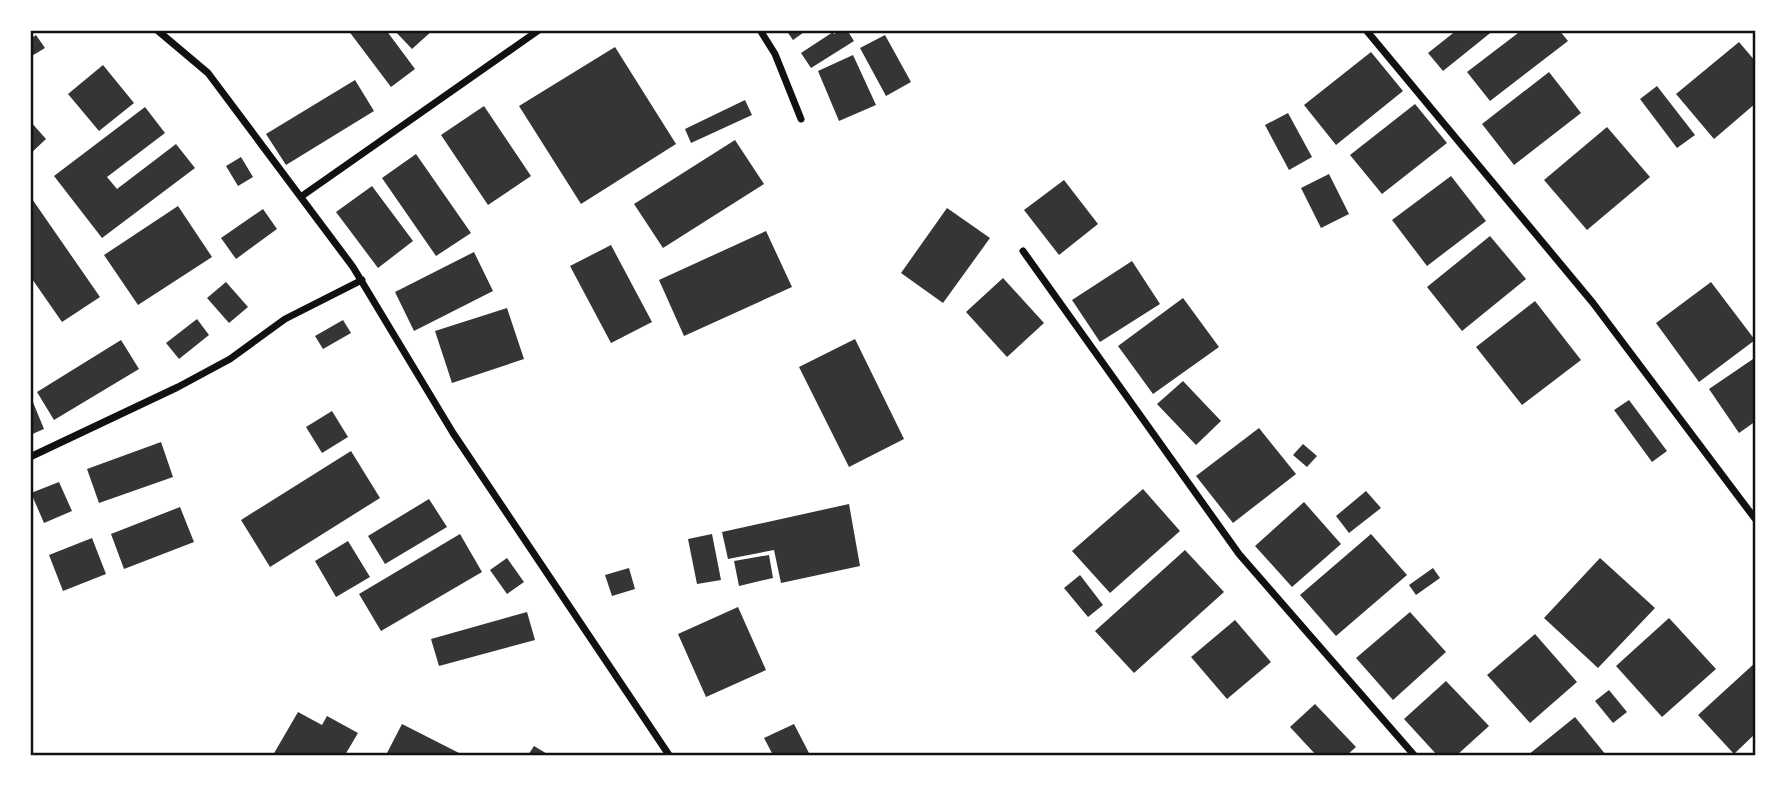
<svg xmlns="http://www.w3.org/2000/svg" width="1786" height="785" font-family="'PT Sans',sans-serif">
	<style>
		.building { fill: #353535 }
		.lines { fill: none; stroke-linecap: round; stroke-linejoin: round }
		.minor { stroke: #111; stroke-width: 7 }
		.neatline { fill: none; stroke: #111; stroke-width: 2.5 }
	</style>
	<rect width="100%" height="100%" fill="#fff"/>
	<path class="building" d="M348,30h38l29,39 -24,18z
		M394,30h39l-21,19z
		M786,30h21l-14,10z
		M842,30h5l7,11 -43,27 -10,-15 32,-21 1,2z
		M1457,30h37l-51,41 -15,-18z
		M1522,30h37l9,11 -78,60 -23,-29z
		M36,35l9,13 -15,9v-18z
		M885,35l26,47 -25,14 -26,-48z
		M1739,42l17,20v41l-42,36 -38,-45z
		M615,47l61,97 -95,60 -62,-98z
		M1371,52l32,39 -67,54 -32,-40z
		M853,55l23,50 -37,16 -21,-50z
		M103,65l31,38 -35,28 -31,-37z
		M1549,72l32,41 -67,52 -32,-41z
		M355,80l19,31 -88,54 -20,-31z
		M1657,86l38,49 -18,13 -37,-49z
		M745,100l7,15 -61,28 -6,-14z
		M1415,104l32,39 -65,51 -32,-39z
		M484,106l47,70 -43,29 -47,-70z
		M145,107l20,26 -58,44 10,12 59,-45 19,24 -93,70 -48,-62z
		M1288,113l24,44 -23,13 -24,-45z
		M30,121l16,18 -16,15z
		M1607,127l43,50 -63,53 -43,-50z
		M735,140l29,44 -101,64 -29,-44z
		M416,154l55,79 -35,23 -54,-78z
		M241,157l12,20 -15,9 -12,-20z
		M1329,174l20,40 -28,14 -20,-40z
		M1451,176l35,45 -59,45 -35,-46z
		M1064,180l34,44 -39,31 -35,-45z
		M372,186l41,55 -35,27 -42,-56z
		M30,196l70,101 -38,25 -32,-46z
		M178,206l34,51 -74,48 -34,-50z
		M947,208l43,30 -47,65 -42,-30z
		M263,209l14,20 -41,30 -15,-21z
		M766,231l26,56 -108,49 -25,-56z
		M1490,236l36,43 -64,52 -35,-44z
		M611,245l41,77 -41,21 -41,-77z
		M474,252l19,39 -79,40 -19,-39z
		M1132,261l28,43 -60,38 -28,-42z
		M1003,278l41,45 -37,34 -41,-45z
		M226,282l22,25 -19,16 -22,-25z
		M1711,282l44,58 -56,42 -43,-59z
		M1183,298l36,49 -66,47 -35,-48z
		M1535,301l46,59 -59,45 -46,-58z
		M507,308l17,51 -72,24 -17,-52z
		M197,319l12,16 -30,24 -13,-16z
		M343,320l8,13 -28,16 -8,-13z
		M855,339l49,100 -55,28 -50,-100z
		M121,340l18,29 -85,51 -17,-28z
		M1756,357v64l-17,12 -30,-44z
		M1183,381l38,40 -25,24 -39,-41z
		M30,395l14,34 -14,6z
		M1629,400l38,51 -15,11 -38,-52z
		M332,411l16,26 -26,16 -16,-26z
		M1259,428l37,46 -63,49 -37,-47z
		M161,442l12,35 -74,26 -12,-34z
		M1303,444l14,12 -10,11 -14,-12z
		M351,451l29,47 -110,69 -29,-47z
		M59,482l13,29 -28,12 -13,-30z
		M1143,489l37,42 -70,62 -38,-42z
		M1366,491l15,17 -32,25 -13,-17z
		M429,499l18,28 -62,37 -17,-28z
		M1304,502l37,42 -49,43 -37,-41z
		M849,504l11,62 -79,17 -7,-33 -46,9 -6,-27z
		M180,507l14,35 -70,27 -13,-35z
		M460,534l22,38 -101,59 -22,-37z
		M712,534l9,46 -24,4 -9,-45z
		M1371,534l36,41 -71,61 -36,-41z
		M92,538l14,36 -43,17 -14,-36z
		M348,541l22,36 -34,20 -21,-36z
		M1185,550l39,42 -90,81 -39,-42z
		M769,555l4,23 -34,8 -5,-25z
		M507,558l17,24 -17,12 -17,-24z
		M1600,558l55,50 -57,60 -54,-50z
		M629,568l6,21 -23,7 -7,-21z
		M1433,568l7,10 -24,17 -7,-10z
		M1080,575l23,30 -15,12 -24,-29z
		M738,607l28,63 -60,27 -28,-63z
		M527,612l8,28 -96,26 -8,-27z
		M1410,612l36,40 -53,48 -37,-42z
		M1669,618l47,51 -54,48 -46,-51z
		M1235,620l36,42 -44,37 -36,-42z
		M1535,634l42,48 -47,41 -43,-48z
		M1756,662v71l-22,21 -36,-39z
		M1446,681l43,45 -32,29h-20l-33,-36z
		M1609,690l18,22 -14,11 -18,-22z
		M1315,704l41,43 -9,8h-31l-26,-28z
		M298,712l24,13 5,-9 31,17 -13,22h-72z
		M1575,717l31,38h-78z
		M402,724l61,31h-77z
		M794,724l16,31h-37l-9,-17z
		M534,746l15,9h-21z"/>
	<g class="lines">
		<path class="minor" d="M157,30l51,43 145,194 100,166 216,322
			M760,30l15,24 26,65
			M1366,30l227,273 163,217
			M302,196l237,-166
			M1023,251l216,303 175,201
			M30,457l148,-70 52,-28 55,-40 77,-39"/>
	</g>
	<rect width="1786" height="785" fill="none" stroke="#ffffff" stroke-width="63"/>
	<rect x="32" y="32" width="1722" height="722" class="neatline"/>
</svg>
